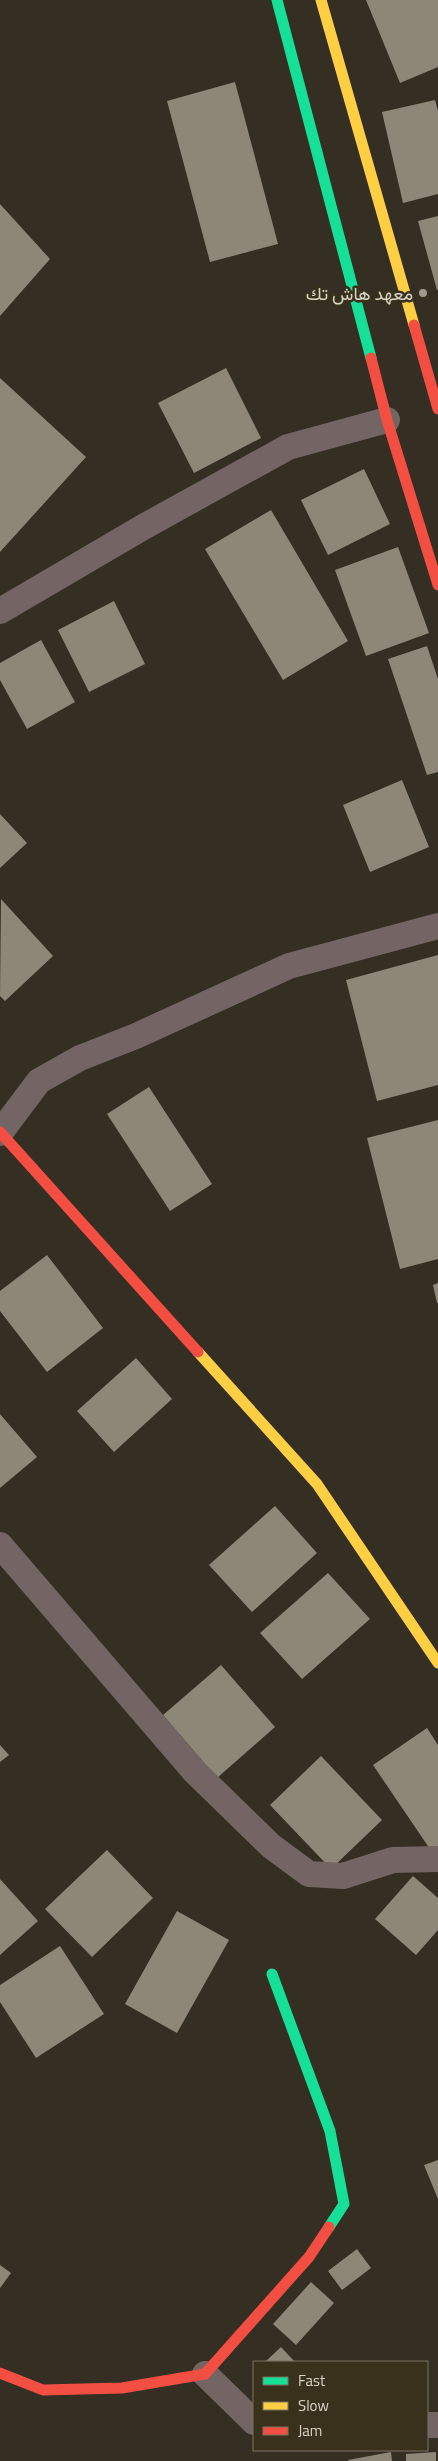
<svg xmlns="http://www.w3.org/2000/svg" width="438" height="2461" font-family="'Titillium Web',Vazirmatn,sans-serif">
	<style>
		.building { fill: #8e8778 }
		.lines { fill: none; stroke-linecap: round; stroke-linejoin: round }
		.street { stroke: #726564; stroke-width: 26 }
		.fast { stroke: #16e098; stroke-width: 11 }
		.slow { stroke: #ffcf43; stroke-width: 11 }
		.jam { stroke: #f24e42; stroke-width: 11 }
		.poi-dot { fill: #a09a8e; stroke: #3a311d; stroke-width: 2 }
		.labels { text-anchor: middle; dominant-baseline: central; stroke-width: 5; stroke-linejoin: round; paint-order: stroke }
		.poi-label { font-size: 18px; fill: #dad4c8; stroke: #3a311d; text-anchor: end }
	</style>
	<rect width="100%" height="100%" fill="#342e23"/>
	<path class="building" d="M366,0h72v67l-38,16z
		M235,82l43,162 -68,18 -43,-161z
		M435,100l3,11v83l-35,9 -21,-91z
		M0,204l50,55 -50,57z
		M438,216v74h-1l-19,-69z
		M226,368l35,70 -67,35 -36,-70z
		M0,378l86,79 -86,95z
		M364,469l26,55 -62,31 -27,-55z
		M271,510l77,131 -65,39 -78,-131z
		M398,547l31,86 -63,23 -31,-86z
		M114,601l31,63 -56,28 -31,-62z
		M41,640l34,62 -48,27 -27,-49v-17z
		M427,646l11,33v93l-11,3 -39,-116z
		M402,780l27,67 -59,25 -27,-67z
		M0,814l27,29 -27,25z
		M1,899l52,57 -48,45 -5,-5z
		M438,955v130l-61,16 -31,-121z
		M149,1087l63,97 -42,27 -63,-97z
		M438,1120v139l-38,10 -33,-131z
		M47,1255l56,73 -56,44 -47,-61v-20z
		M438,1283v20h-1l-4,-18z
		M136,1358l36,41 -58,53 -37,-41z
		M0,1414l37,43 -37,31z
		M275,1506l42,47 -65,59 -43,-47z
		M328,1573l42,46 -68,60 -42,-46z
		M221,1665l54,62 -58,51 -54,-63z
		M427,1728l11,17v107l-4,3 -61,-90z
		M0,1745l9,10 -9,7z
		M321,1756l61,64 -51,49 -61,-64z
		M107,1850l46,48 -61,59 -47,-48z
		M413,1876l25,22v32l-22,25 -41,-36z
		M0,1879l38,42 -38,34z
		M177,1911l52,29 -52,93 -52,-29z
		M60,1946l44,68 -68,44 -36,-56v-17z
		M438,2160v39l-14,-34z
		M357,2249l14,19 -29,22 -14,-19z
		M0,2265l11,8 -11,15z
		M311,2282l23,21 -38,42 -23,-21z
		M281,2347l14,15h-30z
		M391,2452l1,9h-44v-1z
		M436,2452v9h-30v-7z"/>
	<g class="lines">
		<path class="street" d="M0,611l145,-85 143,-79 99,-27
			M0,1133l39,-52 41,-23 56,-22 153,-70 149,-40
			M0,1545l195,227 76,74 38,28 34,2 50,-16 45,-1
			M205,2374l49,48
			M427,2425h11"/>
		<path class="fast" d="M277,0l94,358
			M272,1974l58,157 14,73 -15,23"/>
		<path class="slow" d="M321,0l93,325
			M198,1352l119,132 121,179"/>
		<path class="jam" d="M414,325l24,84
			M371,358l16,62 51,165
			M0,1132l198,220
			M0,2373l43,17 79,-2 83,-14 104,-117 20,-30"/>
	</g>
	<circle class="poi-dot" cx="423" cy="293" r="5"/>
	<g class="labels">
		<g class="poi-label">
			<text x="413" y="293">معهد هاش تك</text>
		</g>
	</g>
	<rect x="253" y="2361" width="175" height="90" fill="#3a311d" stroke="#7a7261"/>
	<rect x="263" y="2377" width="25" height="8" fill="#16e098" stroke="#7a7261"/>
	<text x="298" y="2386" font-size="15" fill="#dad4c8">Fast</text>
	<rect x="263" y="2402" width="25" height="8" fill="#ffcf43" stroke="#7a7261"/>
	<text x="298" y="2411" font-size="15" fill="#dad4c8">Slow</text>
	<rect x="263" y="2427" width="25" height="8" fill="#f24e42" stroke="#7a7261"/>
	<text x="298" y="2436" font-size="15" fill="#dad4c8">Jam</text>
</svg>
